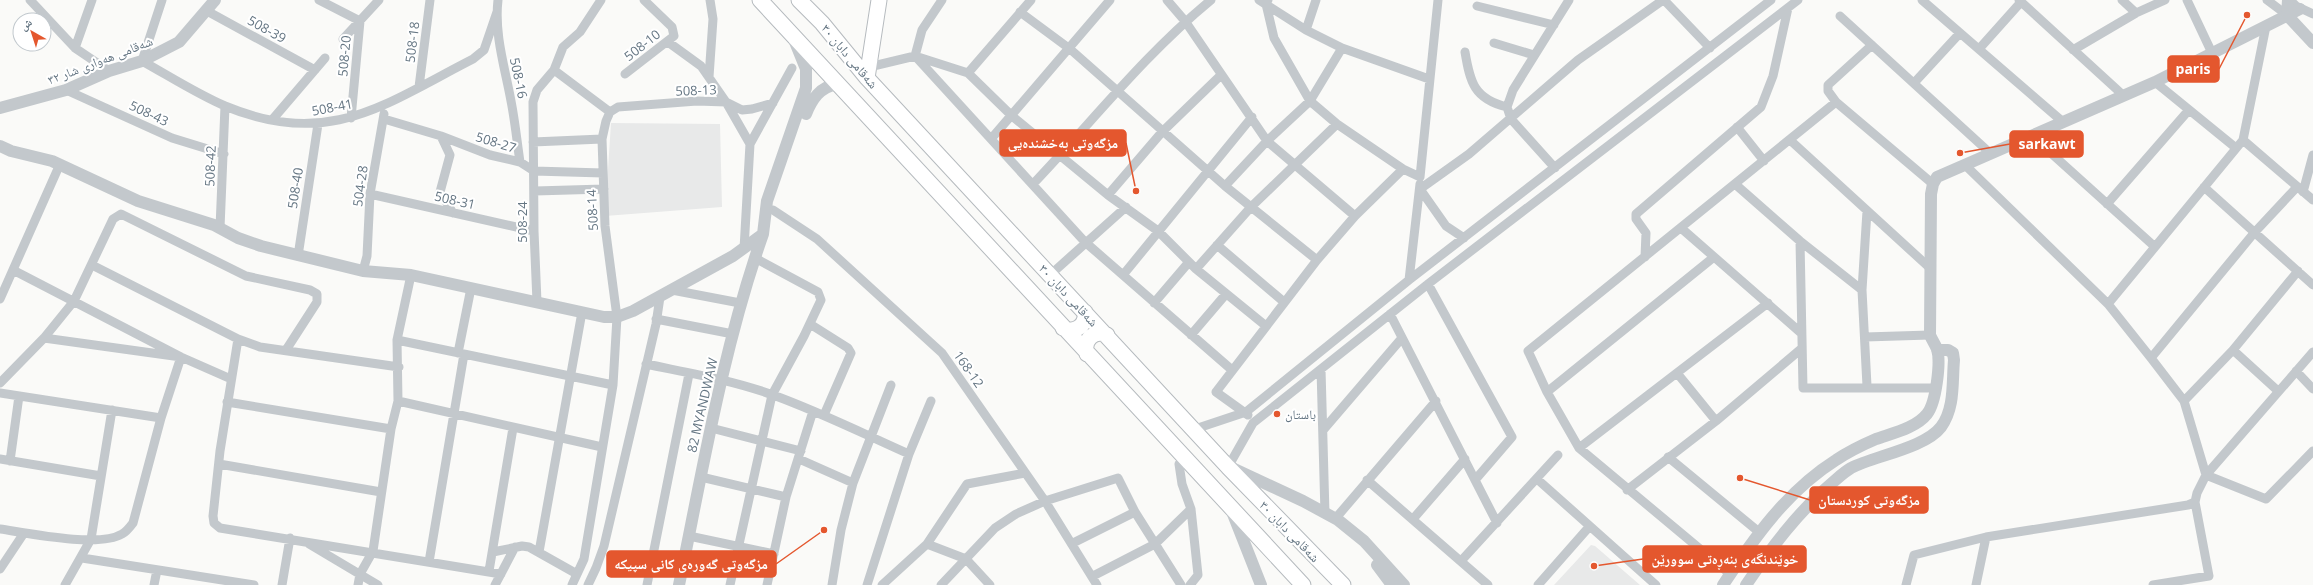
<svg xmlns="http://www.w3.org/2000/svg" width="2313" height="585" font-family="'Open Sans','Noto Naskh Arabic',sans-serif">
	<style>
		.built { fill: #e8e9e9 }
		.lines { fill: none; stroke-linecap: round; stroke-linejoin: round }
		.primary-casing { stroke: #b5babe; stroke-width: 17 }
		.minor { stroke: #c3c8cc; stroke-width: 9 }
		.tertiary { stroke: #c3c8cc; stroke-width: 12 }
		.primary { stroke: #fff; stroke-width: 15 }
		.poi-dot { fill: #e4572e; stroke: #fff; stroke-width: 1.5 }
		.labels { text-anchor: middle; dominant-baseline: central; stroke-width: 4; stroke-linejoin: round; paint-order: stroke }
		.street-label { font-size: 13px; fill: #657683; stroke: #fff }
		.poi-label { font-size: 13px; fill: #657683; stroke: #fff; text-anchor: start }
		.leader { fill: none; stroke: #e4572e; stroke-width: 1.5 }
		.callout-dot { fill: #e4572e; stroke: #fff; stroke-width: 1.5 }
		.callout { fill: #e4572e; stroke: #e4572e; stroke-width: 1.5 }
		.callout-label { font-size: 14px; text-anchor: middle; font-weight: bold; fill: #fff }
	</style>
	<rect width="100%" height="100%" fill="#fafaf8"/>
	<path class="built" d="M611,123l109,1 2,83 -117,9z
		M1591,545l4,1 45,39h-86z"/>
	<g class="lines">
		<g class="primary-casing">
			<path id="primary" d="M760,0l543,585
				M799,0l23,23 45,55 361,389 115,118
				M867,78l12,-78
				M1063,328c12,6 24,-3 22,-16
				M1087,354c-5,-13 7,-25 20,-19"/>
		</g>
		<path class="minor" d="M30,0l45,48 34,23
			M162,0l-20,61c27,15 55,33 83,45 104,43 158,-1 248,-47l11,-9 13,-38
			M319,0l41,21 -9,97
			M498,0c-4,34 7,68 13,101 4,20 6,41 9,61
			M1167,0l18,21 82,120 88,75
			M1259,0l47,30 36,18 87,31
			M1268,0l-2,4 8,34 36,63 27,23 66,45
			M1664,0l46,48
			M1922,0l141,122
			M2019,0l105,96
			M2122,0l14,13
			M2187,0l25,53
			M2267,0l20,15
			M2290,0l6,6 17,8
			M1477,6l77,19
			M207,11l108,59
			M1020,12l50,37 155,137 92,74
			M1840,16l150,137
			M1306,30l10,-30
			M343,39l36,-39
			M668,42l33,24 25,36 24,42
			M1494,43l40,12
			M1872,45l-44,40v6l8,11 97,82
			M75,48l17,-48
			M1979,49l42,-47
			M2073,50l63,-37 29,-13
			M1465,52c5,30 9,47 42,55
			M915,56l53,17 44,43 96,79 50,36 38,38 70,57
			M916,57l169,185 147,128
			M869,67l46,-11 7,-26 20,-30
			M554,70l56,42
			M968,73l63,-73
			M625,74l49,-38 -2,-9 -28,-27
			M709,77l4,-58 -3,-19
			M2155,82l81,66
			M1914,83l46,-50
			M419,87l11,-87
			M66,90l106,48 52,16
			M384,119l57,17 49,19 30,7 14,9 69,2
			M272,120l53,-62
			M1737,127l27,34
			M441,136l9,19 -10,37 13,21
			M2032,136l122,110
			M991,139l119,-139
			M1790,140l141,129
			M2243,140l70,60
			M533,142l69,-3
			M1965,165l143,139 43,54 33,43 22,74 60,24 47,-48
			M1555,168l-44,-49 -4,-12 6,-17 56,-90
			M1033,184c59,-62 111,-129 178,-184
			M1735,184l65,57 62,49
			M1225,186l42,-45 43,-40 32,-53
			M2204,187l109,98
			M1420,189l49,-35 109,-94 85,-60
			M1420,189l26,37 18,12
			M535,191l69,-2
			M2303,192l10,-37
			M370,194l164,37
			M1108,195l54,-63 59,-57
			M2107,204l81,-93
			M773,210l44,29 125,114 103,148 52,84
			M1867,211l-5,79 5,96
			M220,228l5,-122
			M1681,228l119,104
			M1800,241l3,147h133
			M1217,245l67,57
			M744,249l6,-105 42,-76
			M298,256l20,-132
			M1645,257l1,-24 -10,-14v-5l125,-107 12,-31 15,-68
			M92,265l146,74 22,8 139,20
			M1196,269l55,-62 86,-83
			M363,271l4,-15 3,-62 14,-80
			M1050,275l76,-68
			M1123,275l129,-158
			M1409,280l11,-96
			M1428,284l84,153 -37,43
			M672,290l68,13
			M0,299l60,-135
			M537,302l-3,-71 -1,-129 4,-12 17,-20 9,-23 17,-15 21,-32
			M1154,303l35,-41
			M2108,304l135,-164 23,-114
			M1390,314l107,209
			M656,319l77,15
			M810,324l38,24 3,5 -27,62
			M1191,335l35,-41
			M1865,337l65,-2
			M44,338l137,19 50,22
			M238,339l-18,112 -7,65 1,7 6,5 281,46
			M397,340l216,45
			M2233,350l45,41
			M458,353l13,-65
			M2151,358l103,-125 43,-46
			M646,364c43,9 86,16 127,31 47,17 91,39 136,59
			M1321,369l4,145
			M2296,371l17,18
			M1677,373l39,48
			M0,383l44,-45 30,-37 39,-82 8,-5 125,62 64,14 7,4v8l-31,48
			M1547,392l167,-135
			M0,393l161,25
			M398,401l204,46
			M2184,401l49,-51 65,-79
			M227,402l164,27
			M1248,415l-32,-23 101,-132 38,-44 48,-47 17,8 18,-177
			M711,428l90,23
			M1195,429l51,-17 163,-132 362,-280
			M1324,429l78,-91
			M1579,448l189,-145
			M1668,457l91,75
			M0,459l101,17
			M799,459l54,24
			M10,461l9,-65
			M219,464l162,28
			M1228,467l25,-44 175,-139 370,-284
			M701,477l85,20
			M1537,479l119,106
			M1367,480l121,105
			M1627,490l89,-69 85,-72
			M1335,519l101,-118
			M1413,519l52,-60
			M0,529c27,4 99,19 122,5 4,-2 8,-7 11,-11l28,-105 20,-61 -168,-87
			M689,536l85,18
			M1073,543l62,-31
			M309,544l69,41
			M927,544l39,15 24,26
			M493,552l29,-6 7,1 48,27
			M539,552l43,-240
			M82,558l172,27
			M1461,561l97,-106
			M429,562l35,-208
			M0,569l24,-36
			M489,571l24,-143
			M1730,574l-151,-126 -32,-56 -19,-41 308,-249
			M1093,576l62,-32 36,-35 -9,-25 -3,-20 6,-4
			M65,585l26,-46 21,-129
			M154,585l3,-15
			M282,585l8,-47
			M358,585l2,-11 13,-23 18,-122 7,-28 -1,-61 14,-65
			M495,585l20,-38
			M572,585l12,-26 29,-174 4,-68 -12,-91 -3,-87 4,-18 4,-9 8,-5 79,-6 29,1 16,8 10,-1 21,-6
			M588,585l8,-17 8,-22 52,-222 4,-27
			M647,585l42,-211
			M730,585l42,-190 32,-59 17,-36 -3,-8 -63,-34
			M767,585l19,-88 27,-86
			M832,585l9,-55 12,-47 38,-98
			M867,585l42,-131 22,-53
			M882,585l45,-41 40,-60 58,-11
			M941,585l54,-57 21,-14 29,-13 73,-23 17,34 46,73
			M1190,585l8,-10 -7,-66
			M1538,585l51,-58
			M1906,585l8,-30 72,-18 202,-32 7,-3
			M1976,585l10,-48
			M2153,585l56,-9 -14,-74 2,-9 9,-18 107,-123"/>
		<path class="tertiary" d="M2288,0l-1,15 26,28
			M0,108l66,-18 43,-19 33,-10 37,-19 36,-42
			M806,114c6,-15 14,-27 31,-30
			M0,146l11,5 41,10 86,40 76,24 24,13 23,8 102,25 48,4 193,42h13l16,-6 100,-55 30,-22 4,-33 39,-113v-19l-11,-27
			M1232,468l71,33 35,19 26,21 40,44
			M1231,509l30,76
			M1377,565l15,20
			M679,585c24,-117 44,-237 84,-351
			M1723,585c31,-47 64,-94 113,-125 12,-8 26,-15 40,-21 17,-6 40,-11 51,-25 9,-11 14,-52 10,-65 -2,-5 -5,-9 -7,-14l1,-141 2,-10 4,-7 218,-95 145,-73
			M1746,585c25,-37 52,-73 86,-102 6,-5 12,-11 19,-15 23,-12 74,-20 90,-41 14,-19 11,-44 13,-67l-1,-7 -5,-3h-11"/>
		<use href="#primary" class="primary"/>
	</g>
	<circle class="poi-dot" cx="1277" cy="414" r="4"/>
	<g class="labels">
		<g class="street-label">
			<text transform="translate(267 29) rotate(29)">508-39</text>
			<text transform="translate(412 42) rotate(-83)">508-18</text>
			<text transform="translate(642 45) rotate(-38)">508-10</text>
			<text transform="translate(344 56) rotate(-85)">508-20</text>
			<text transform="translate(850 56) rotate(50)">شەقامی دابان ٣٠</text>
			<text transform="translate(100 60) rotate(-21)">شەقامی هەواری شار ٣٢</text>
			<text transform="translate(519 78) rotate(78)">508-16</text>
			<text transform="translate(696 90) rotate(-2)">508-13</text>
			<text transform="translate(332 107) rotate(-11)">508-41</text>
			<text transform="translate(149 113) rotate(25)">508-43</text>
			<text transform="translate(496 142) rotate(17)">508-27</text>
			<text transform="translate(210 166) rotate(-88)">508-42</text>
			<text transform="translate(360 186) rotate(-82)">504-28</text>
			<text transform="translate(295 188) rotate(-81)">508-40</text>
			<text transform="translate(455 200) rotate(13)">508-31</text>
			<text transform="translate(592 210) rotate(-93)">508-14</text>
			<text transform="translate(522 222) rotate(-90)">508-24</text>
			<text transform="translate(1069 295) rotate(47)">شەقامی دابان ٣٠</text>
			<text transform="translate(969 369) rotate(55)">168-12</text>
			<text transform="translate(702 405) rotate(-77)">82 MYANDWAW</text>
			<text transform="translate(1290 531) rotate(46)">شەقامی دابان ٣٠</text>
		</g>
		<g class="poi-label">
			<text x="1285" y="414">باستان</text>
		</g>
	</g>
	<path class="leader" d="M2247 15L2219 69M1136 191L1126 143M1960 153L2010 144M1740 478L1810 500M1594 566L1643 559M824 530L776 564"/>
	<g class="callout-dot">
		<circle cx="2247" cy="15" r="4"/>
		<circle cx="1136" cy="191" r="4"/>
		<circle cx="1960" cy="153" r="4"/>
		<circle cx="1740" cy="478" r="4"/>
		<circle cx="1594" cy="566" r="4"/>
		<circle cx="824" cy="530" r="4"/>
	</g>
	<g class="callout">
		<rect x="2168" y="56" width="51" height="26" rx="4"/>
		<rect x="1000" y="130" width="126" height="26" rx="4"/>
		<rect x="2010" y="131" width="73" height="26" rx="4"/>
		<rect x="1810" y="487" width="118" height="26" rx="4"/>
		<rect x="1643" y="546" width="163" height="26" rx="4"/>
		<rect x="607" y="551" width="169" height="26" rx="4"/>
	</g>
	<g class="callout-label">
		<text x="2193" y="74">paris</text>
		<text x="1063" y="148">مزگەوتی بەخشندەیی</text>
		<text x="2047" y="149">sarkawt</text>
		<text x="1869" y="505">مزگەوتی کوردستان</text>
		<text x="1725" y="564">خوێندنگەی بنەڕەتی سوورێن</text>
		<text x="691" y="569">مزگەوتی گەورەی کانی سپیکە</text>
	</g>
	<g transform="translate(32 32) rotate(321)"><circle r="19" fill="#ffffff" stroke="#c1c8cd"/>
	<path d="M0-3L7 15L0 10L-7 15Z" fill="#e4572e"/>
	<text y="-6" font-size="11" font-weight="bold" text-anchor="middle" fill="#657683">ش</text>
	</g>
</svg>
